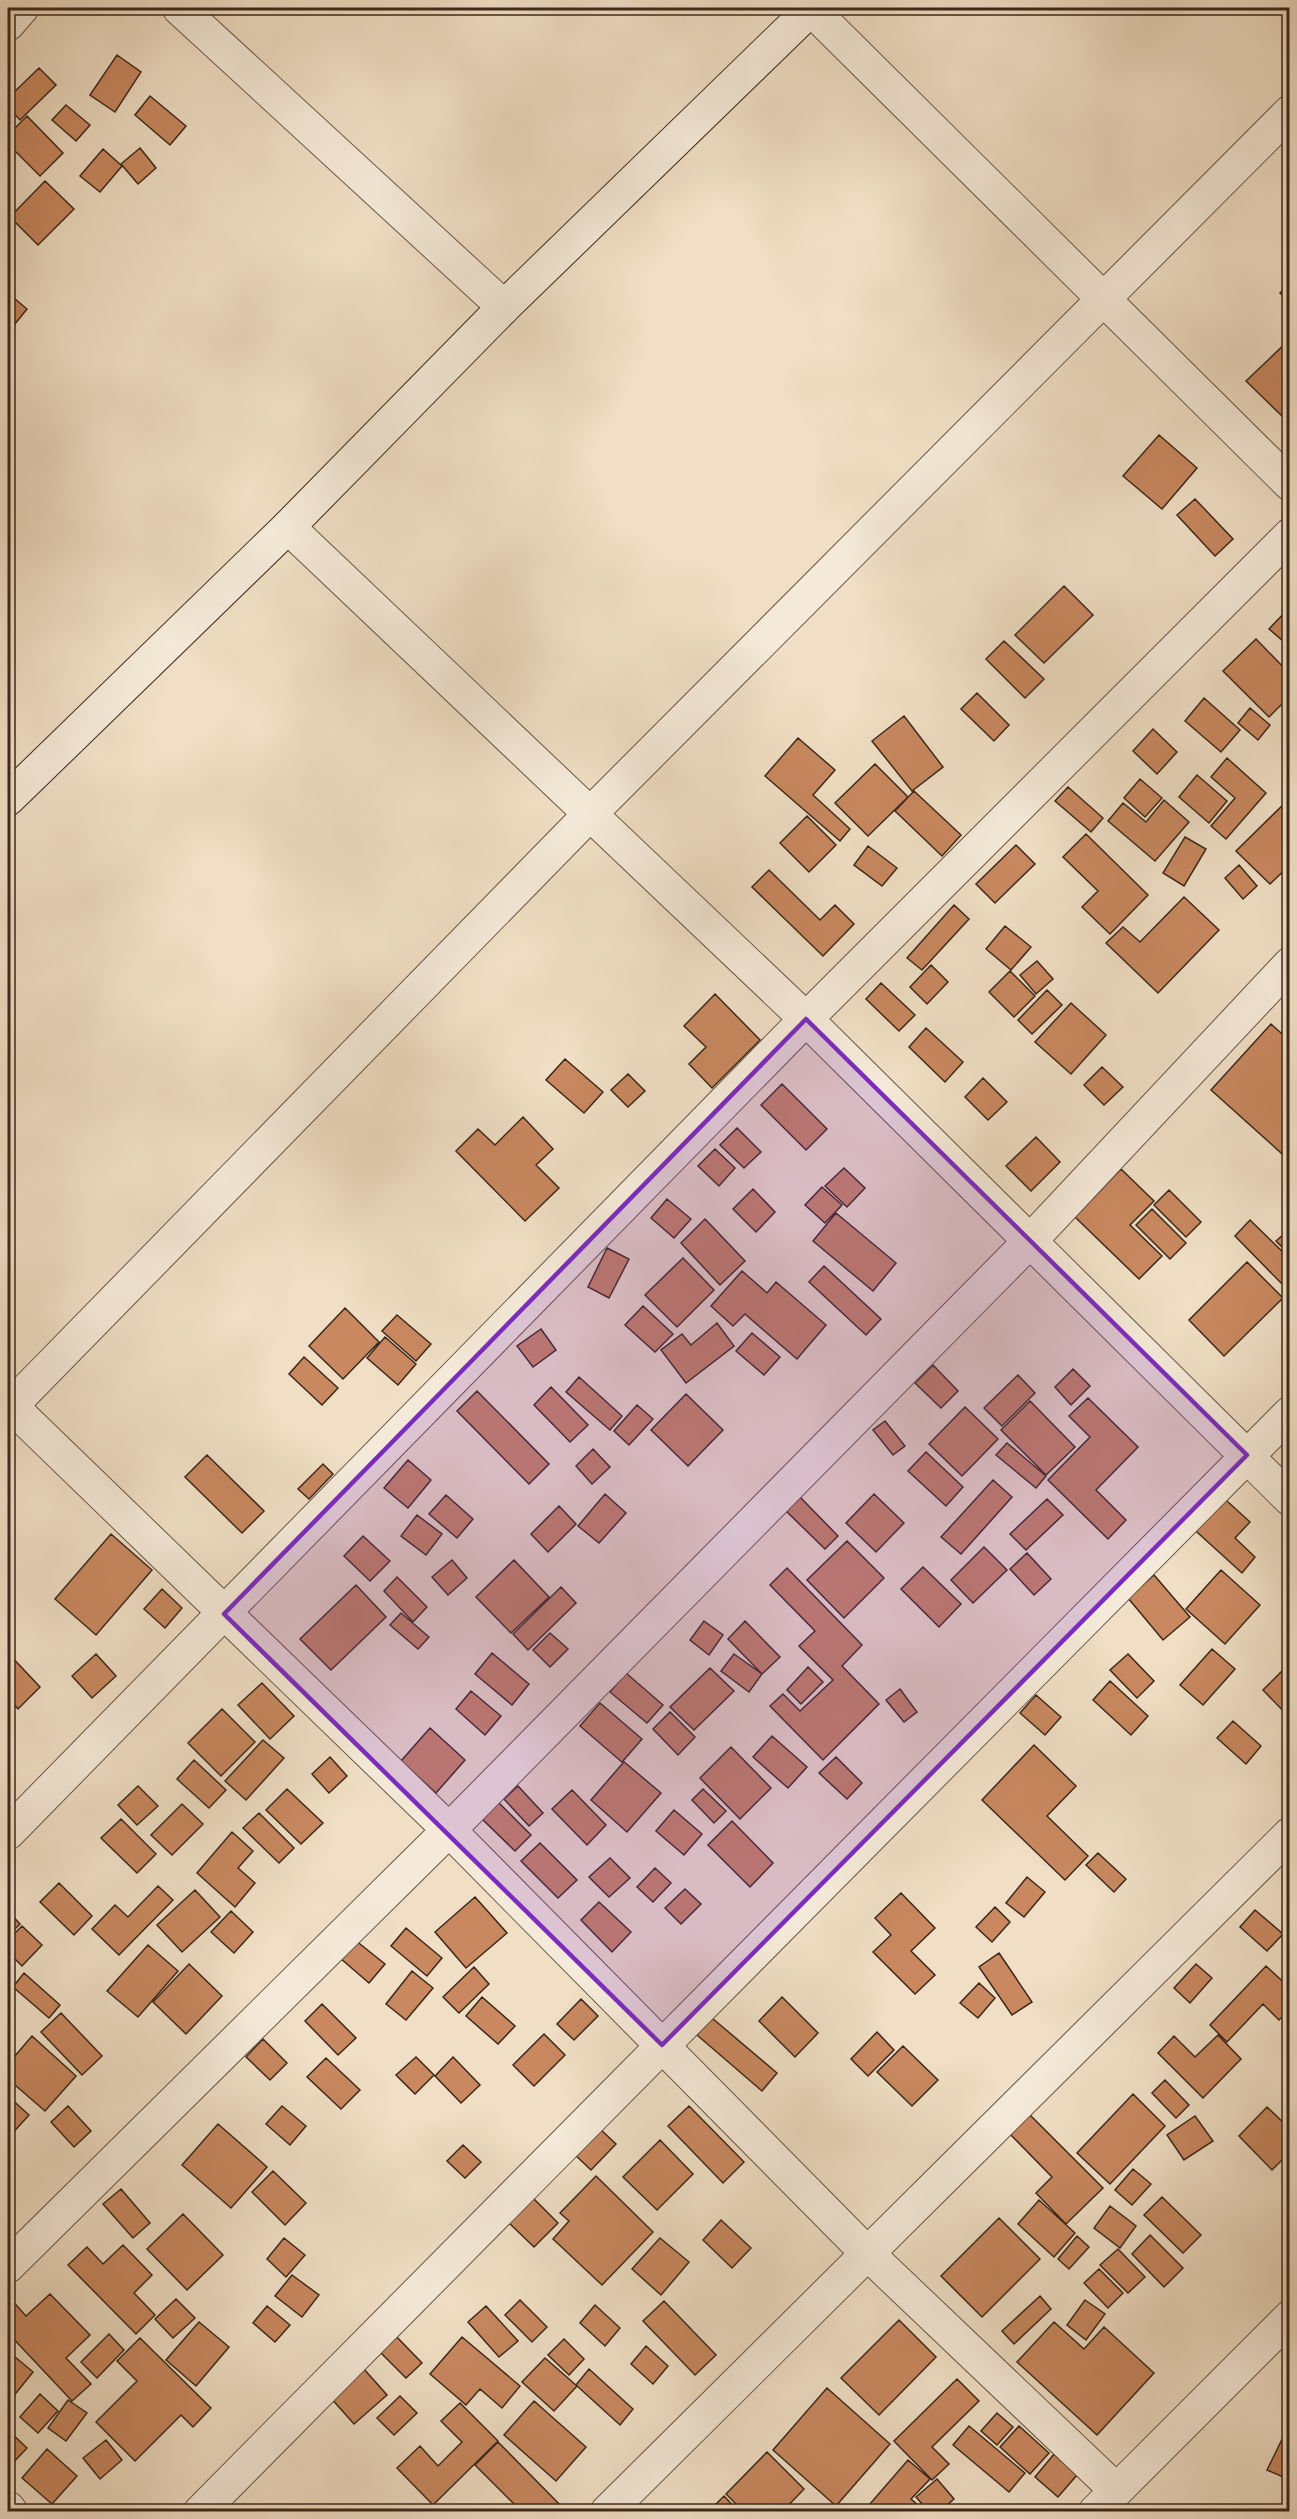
<svg xmlns="http://www.w3.org/2000/svg" width="1297" height="2519" font-family="Cardo,serif">
	<style>
		.building { fill: #c98860; stroke: #3b281b; stroke-width: 1.5 }
		.lines { fill: none; stroke-linecap: round; stroke-linejoin: round }
		.street-casing { stroke: #685646; stroke-width: 35 }
		.secondary-casing { stroke: #3b281b; stroke-width: 35 }
		.street { stroke: #f5ead9; stroke-width: 33 }
		.secondary { stroke: #f5ead9; stroke-width: 33 }
		.marked { fill: #7b2cbf; fill-opacity: 0.2; stroke: #7b2cbf; stroke-width: 4.5; stroke-linejoin: round }
	</style>
	<rect width="100%" height="100%" fill="#f0dfc5"/>
	<filter id="stains"><feTurbulence type="fractalNoise" baseFrequency=".00333" numOctaves="4"/><feColorMatrix values="0 0 0 0 .2 0 0 0 0 .09 0 0 0 0 .02 0 0 0 .5 -.17"/></filter>
	<radialGradient id="worn" r=".72"><stop offset=".6" stop-color="#630" stop-opacity="0"/><stop offset="1" stop-color="#630" stop-opacity=".3"/></radialGradient>
	<path class="building" d="M117,55l24,17 -26,40 -25,-17z
		M39,68l17,17 -36,35 -12,-13v-9z
		M150,96l36,30 -16,19 -35,-30z
		M66,105l24,20 -14,16 -24,-21z
		M27,116l36,37 -23,23 -32,-32v-9z
		M140,148l16,20 -18,16 -17,-20z
		M103,149l19,17 -22,26 -20,-16z
		M45,181l29,28 -36,36 -28,-28z
		M1290,283v20l-10,-10z
		M8,293l19,16 -16,20 -3,-3z
		M1290,339v69l-8,8 -36,-35z
		M1159,435l38,33 -35,41 -39,-33z
		M1195,499l38,40 -18,17 -38,-41z
		M1064,586l29,29 -49,48 -29,-28z
		M1290,607v40l-21,-18z
		M1256,639l34,35v22l-21,21 -46,-46z
		M1004,641l40,38 -19,19 -39,-39z
		M977,693l32,32 -15,16 -33,-32z
		M1204,698l36,32 -19,22 -36,-31z
		M1250,708l20,17 -12,15 -20,-17z
		M904,716l39,51 -31,24 -40,-50z
		M1153,729l24,23 -20,22 -24,-23z
		M798,738l37,32 -22,25 37,34 -10,12 -75,-65z
		M1227,758l39,35 -40,46 -15,-13 24,-28 -24,-21z
		M875,764l33,33 -40,39 -33,-33z
		M1197,775l30,26 -18,22 -30,-26z
		M1140,779l22,19 -17,19 -21,-19z
		M1068,787l35,31 -12,14 -36,-31z
		M914,791l47,44 -19,21 -47,-45z
		M1290,798v67l-20,19 -34,-33z
		M1164,800l25,22 -34,39 -47,-40 15,-18 23,19z
		M807,816l29,29 -27,27 -29,-29z
		M1086,834l62,61 -38,39 -28,-27 16,-16 -35,-34z
		M1185,837l21,12 -22,37 -21,-13z
		M1016,845l19,19 -40,39 -19,-19z
		M868,846l29,22 -15,18 -28,-21z
		M1239,865l18,21 -14,13 -18,-21z
		M769,870l51,50 15,-15 19,19 -31,32 -71,-69z
		M1184,897l35,33 -61,63 -52,-50 17,-16 17,15z
		M954,905l15,14 -47,51 -15,-12z
		M1005,926l26,21 -20,23 -25,-21z
		M1037,961l16,18 -17,15 -16,-19z
		M931,965l17,17 -21,22 -17,-17z
		M1010,971l25,25 -21,21 -25,-25z
		M881,983l34,32 -16,16 -33,-32z
		M1047,990l15,15 -30,29 -14,-14z
		M715,994l45,46 -48,48 -23,-24 17,-17 -22,-21z
		M1071,1003l35,32 -35,39 -36,-32z
		M1271,1024l19,17v120l-79,-71z
		M926,1028l37,34 -18,20 -36,-35z
		M565,1059l38,33 -19,21 -38,-33z
		M1102,1067l21,20 -19,18 -20,-20z
		M628,1074l17,17 -17,16 -17,-17z
		M983,1078l24,24 -19,18 -23,-23z
		M782,1084l45,45 -21,21 -45,-45z
		M523,1117l30,32 -17,16 23,23 -34,33 -69,-70 22,-22 17,16z
		M737,1128l24,24 -17,16 -24,-23z
		M1036,1137l24,25 -29,29 -25,-25z
		M715,1149l20,19 -16,18 -21,-20z
		M844,1168l21,20 -18,19 -22,-21z
		M1121,1169l33,32 -24,24 32,31 -23,23 -64,-62z
		M822,1187l20,18 -17,18 -20,-18z
		M753,1189l22,23 -19,20 -23,-23z
		M1169,1190l32,32 -15,15 -32,-32z
		M667,1199l24,20 -17,19 -23,-20z
		M1152,1209l34,34 -16,16 -34,-34z
		M836,1213l60,50 -23,28 -60,-50z
		M705,1219l40,42 -25,24 -39,-42z
		M1250,1220l40,39v15l-9,9 -46,-47z
		M1290,1229v26l-14,-14z
		M607,1248l22,11 -20,39 -21,-11z
		M683,1258l31,32 -37,37 -32,-32z
		M1247,1262l36,36 -59,58 -35,-36z
		M824,1266l57,53 -15,16 -57,-53z
		M742,1271l25,22 9,-11 50,43 -29,34 -52,-45 -12,12 -22,-20z
		M643,1306l30,28 -18,18 -30,-27z
		M345,1308l34,34 -36,37 -34,-33z
		M397,1315l34,29 -15,17 -34,-30z
		M717,1323l17,23 -48,37 -25,-33 21,-16 9,11z
		M541,1329l15,21 -23,17 -16,-21z
		M752,1333l28,24 -16,18 -28,-24z
		M385,1337l31,27 -18,21 -31,-27z
		M304,1357l34,31 -16,17 -33,-31z
		M933,1365l25,26 -17,17 -26,-25z
		M1073,1369l17,17 -19,19 -16,-18z
		M1018,1375l17,18 -33,33 -18,-18z
		M579,1377l43,39 -12,14 -44,-38z
		M551,1387l37,38 -18,17 -36,-37z
		M477,1391l72,73 -20,20 -72,-73z
		M686,1394l37,36 -35,36 -37,-36z
		M1088,1398l50,49 -42,43 30,30 -18,19 -60,-59 42,-43 -21,-21z
		M1030,1401l45,46 -29,28 -45,-45z
		M637,1405l16,14 -24,26 -15,-14z
		M965,1407l33,32 -36,37 -33,-32z
		M885,1421l20,25 -12,9 -20,-25z
		M1007,1443l39,33 -10,12 -40,-33z
		M593,1449l17,18 -18,17 -16,-18z
		M926,1452l37,35 -17,19 -38,-35z
		M207,1455l57,56 -22,22 -57,-56z
		M408,1460l23,20 -23,28 -24,-20z
		M323,1464l10,10 -24,25 -11,-10z
		M993,1480l19,17 -51,57 -20,-17z
		M1216,1491l34,31 -15,16 20,19 -13,16 -55,-50z
		M605,1494l21,19 -27,30 -21,-17z
		M874,1494l30,29 -28,29 -30,-29z
		M446,1495l27,24 -16,19 -28,-24z
		M800,1497l38,39 -13,13 -39,-38z
		M1047,1499l16,16 -37,35 -16,-16z
		M559,1506l17,18 -28,28 -17,-18z
		M417,1515l25,19 -16,21 -25,-19z
		M111,1534l41,36 -56,65 -41,-36z
		M363,1536l27,25 -20,20 -26,-25z
		M847,1541l37,37 -40,40 -37,-38z
		M984,1547l23,23 -34,33 -22,-23z
		M1027,1553l24,26 -17,16 -24,-26z
		M452,1560l15,18 -19,17 -16,-18z
		M514,1560l35,37 -38,36 -35,-36z
		M923,1567l38,37 -22,23 -38,-38z
		M787,1568l75,77 -20,21 37,38 -56,56 -53,-54 13,-12 17,17 33,-31 -34,-34 16,-15 -45,-46z
		M1221,1570l39,35 -35,39 -39,-35z
		M1154,1575l36,42 -27,23 -35,-42z
		M397,1577l30,30 -14,15 -29,-31z
		M356,1585l30,32 -55,53 -31,-31z
		M561,1587l15,16 -48,47 -15,-16z
		M162,1589l20,19 -17,20 -21,-19z
		M401,1613l28,24 -11,12 -28,-24z
		M704,1621l19,14 -14,20 -19,-15z
		M745,1621l35,36 -18,17 -34,-35z
		M550,1633l18,16 -18,18 -17,-17z
		M1212,1649l23,20 -32,36 -23,-20z
		M8,1653l32,34 -22,22 -10,-12z
		M492,1653l37,31 -17,21 -37,-31z
		M96,1654l20,22 -24,22 -20,-22z
		M734,1654l28,20 -13,18 -28,-21z
		M1128,1654l26,27 -17,17 -27,-28z
		M808,1667l15,15 -22,22 -14,-14z
		M1286,1667l4,3v48l-27,-28z
		M710,1668l24,23 -40,39 -24,-23z
		M626,1673l37,32 -16,18 -37,-31z
		M1110,1681l38,35 -17,19 -38,-35z
		M262,1683l32,33 -24,23 -32,-34z
		M900,1689l17,23 -13,10 -18,-22z
		M471,1691l30,25 -16,19 -29,-26z
		M1036,1695l25,22 -16,18 -25,-22z
		M600,1703l42,36 -19,22 38,32 -34,39 -36,-32 32,-37 -43,-37z
		M222,1709l33,33 -34,34 -33,-33z
		M670,1712l25,25 -17,18 -25,-26z
		M1233,1721l28,25 -15,18 -29,-26z
		M430,1728l35,32 -29,33 -35,-32z
		M772,1736l35,31 -19,21 -35,-31z
		M263,1740l21,18 -38,42 -21,-19z
		M1034,1745l42,41 -29,30 41,40 -23,24 -83,-80z
		M731,1747l40,41 -31,31 -40,-41z
		M330,1757l17,19 -18,17 -17,-19z
		M836,1757l26,26 -15,16 -28,-26z
		M194,1760l32,30 -17,18 -32,-29z
		M138,1786l20,20 -21,19 -19,-20z
		M518,1786l25,27 -14,13 -25,-27z
		M287,1789l36,34 -22,21 -35,-34z
		M703,1789l23,22 -12,12 -22,-23z
		M572,1790l34,35 -19,20 -35,-36z
		M497,1801l34,34 -16,16 -34,-33z
		M182,1804l21,20 -31,31 -21,-20z
		M674,1810l28,24 -18,21 -28,-24z
		M259,1813l35,35 -15,15 -36,-35z
		M121,1819l35,35 -19,19 -36,-35z
		M732,1821l41,42 -23,24 -42,-42z
		M232,1832l21,19 -15,17 17,15 -20,24 -38,-34z
		M540,1843l37,37 -19,18 -37,-37z
		M1098,1853l28,26 -12,13 -28,-27z
		M610,1858l20,20 -21,19 -20,-20z
		M655,1868l16,15 -18,19 -16,-15z
		M1027,1877l18,15 -21,25 -18,-14z
		M59,1883l33,33 -18,19 -34,-33z
		M158,1886l15,14 -54,55 -27,-26 23,-24 13,12z
		M685,1889l16,15 -20,20 -16,-16z
		M195,1890l25,27 -38,35 -25,-27z
		M901,1893l34,35 -24,23 24,24 -20,19 -42,-42 18,-17 -16,-17z
		M475,1897l32,36 -41,35 -31,-36z
		M599,1902l32,30 -19,20 -31,-32z
		M995,1907l15,15 -18,20 -16,-15z
		M1255,1910l28,24 -16,17 -27,-24z
		M8,1911l12,13 -12,12z
		M231,1911l22,21 -19,21 -23,-21z
		M22,1926l20,19 -20,21 -14,-14v-12z
		M406,1928l36,30 -15,18 -36,-30z
		M355,1940l30,24 -16,19 -29,-25z
		M148,1945l30,26 -40,46 -31,-26z
		M999,1953l33,49 -20,13 -33,-48z
		M189,1964l33,32 -36,38 -33,-32z
		M1196,1964l16,14 -22,25 -16,-15z
		M1266,1966l24,22v21l-11,11 -16,-16 -36,38 -17,-17z
		M474,1967l15,17 -30,29 -16,-16z
		M412,1971l21,17 -27,32 -20,-16z
		M24,1973l36,32 -11,13 -36,-31z
		M979,1983l16,15 -17,20 -18,-15z
		M482,1997l33,29 -17,18 -32,-28z
		M782,1997l36,36 -23,24 -36,-36z
		M581,1999l17,17 -24,24 -17,-16z
		M322,2004l34,34 -18,17 -33,-34z
		M61,2013l41,43 -20,19 -41,-43z
		M712,2018l65,55 -15,18 -65,-56z
		M877,2032l17,18 -26,26 -17,-17z
		M544,2034l21,21 -31,31 -21,-21z
		M1218,2035l23,24 -38,39 -45,-45 16,-17 21,21z
		M32,2036l44,40 -31,35 -37,-32v-15z
		M263,2039l24,24 -17,17 -24,-23z
		M903,2046l35,34 -26,26 -35,-34z
		M416,2057l18,18 -19,19 -19,-19z
		M453,2057l27,28 -19,18 -26,-27z
		M326,2058l34,32 -19,19 -34,-32z
		M1165,2080l24,25 -13,13 -24,-25z
		M1133,2094l32,32 -55,58 -33,-31z
		M8,2096l21,19 -21,23z
		M68,2106l23,25 -17,16 -23,-25z
		M282,2106l24,20 -16,19 -24,-21z
		M689,2106l55,56 -21,21 -55,-57z
		M1267,2107l23,22v23l-18,18 -33,-34z
		M1029,2114l74,74 -37,36 -30,-31 16,-16 -43,-44z
		M1195,2116l18,25 -29,19 -17,-25z
		M218,2124l49,43 -36,41 -49,-43z
		M597,2126l19,18 -25,26 -19,-18z
		M660,2140l33,34 -36,36 -34,-33z
		M463,2145l18,17 -16,16 -18,-17z
		M1133,2169l18,15 -19,21 -17,-15z
		M273,2171l33,32 -21,22 -33,-33z
		M596,2176l57,56 -51,53 -49,-46 16,-18 -9,-8z
		M121,2189l29,34 -17,15 -30,-34z
		M530,2195l28,28 -24,24 -28,-27z
		M1162,2197l39,38 -18,18 -39,-38z
		M1039,2200l36,33 -21,24 -36,-33z
		M1110,2206l26,20 -16,22 -26,-20z
		M183,2214l40,41 -36,35 -40,-41z
		M999,2218l41,41 -58,58 -41,-41z
		M721,2220l30,28 -19,20 -29,-28z
		M1150,2235l33,33 -19,19 -32,-33z
		M1077,2236l12,11 -20,22 -11,-10z
		M284,2238l21,17 -19,22 -19,-18z
		M660,2238l29,24 -28,33 -29,-26z
		M123,2245l29,30 -18,18 21,22 -19,19 -68,-69 19,-18 16,17z
		M1118,2249l27,28 -17,16 -28,-28z
		M1099,2269l24,24 -15,15 -24,-25z
		M292,2275l27,20 -17,22 -27,-21z
		M50,2294l40,41 -24,23 25,26 -19,17 -64,-68v-37l18,20z
		M1040,2296l11,13 -37,35 -12,-13z
		M176,2299l19,19 -22,20 -18,-19z
		M520,2300l27,27 -15,15 -27,-27z
		M1085,2300l20,14 -19,26 -19,-15z
		M664,2301l52,54 -21,20 -52,-54z
		M595,2305l25,23 -15,18 -25,-23z
		M267,2306l23,19 -15,17 -22,-19z
		M486,2306l32,35 -19,16 -31,-35z
		M899,2320l37,37 -57,58 -38,-37z
		M199,2322l30,25 -33,39 -30,-26z
		M1054,2322l30,27 20,-22 50,46 -57,62 -80,-73z
		M392,2332l30,31 -16,15 -30,-30z
		M109,2334l15,16 -27,28 -16,-16z
		M462,2337l58,49 -18,22 -22,-19 -14,16 -36,-31z
		M140,2338l71,70 -18,19 -12,-12 -46,46 -39,-39 41,-41 -20,-20z
		M564,2339l20,20 -15,16 -21,-20z
		M646,2346l22,20 -15,18 -22,-20z
		M8,2351l25,21 -25,31z
		M545,2358l32,28 -23,25 -32,-29z
		M363,2368l24,27 -33,29 -24,-27z
		M589,2369l44,40 -13,16 -44,-40z
		M957,2379l22,22 -47,46 17,17 -17,16 -38,-39z
		M827,2388l63,56 -54,62 -63,-56z
		M40,2394l18,17 -20,22 -18,-16z
		M400,2396l17,17 -23,22 -17,-17z
		M68,2400l19,13 -21,28 -18,-13z
		M534,2401l52,46 -30,34 -52,-46z
		M460,2403l38,38 -65,64 -36,-37 23,-22 18,20 24,-24 -21,-21z
		M997,2413l16,14 -16,18 -16,-14z
		M1290,2423v57l-23,-10z
		M969,2426l56,47 -16,19 -56,-47z
		M1019,2426l30,27 -19,21 -30,-27z
		M8,2430l19,18 -17,18 -2,-2z
		M106,2440l16,20 -22,19 -17,-21z
		M498,2442l68,69 -44,1 -47,-47z
		M47,2449l30,27 -25,28 -30,-26z
		M767,2452l37,37 -22,23h-38l-18,-18z
		M1054,2454l23,21 -19,22 -23,-20z
		M908,2460l22,19 -19,20 15,13h-63z
		M937,2479l17,20 -15,13h-10l-13,-15z
		M724,2496l15,16h-31z"/>
	<g class="lines">
		<g class="street-casing">
			<path id="street" d="M179,8l325,299
				M811,9l479,475
				M8,24l14,-16
				M288,527l518,492 484,480
				M8,1403l441,427 418,423 249,237
				M8,1409l583,-596 699,-701
				M8,1833l798,-814 484,-484
				M8,2266l441,-436 582,-590 259,-276
				M8,2508l3,4
				M200,2512l1090,-1099
				M607,2512l683,-678
				M1095,2512l195,-195"/>
		</g>
		<g class="secondary-casing">
			<path id="secondary" d="M8,799l280,-272 216,-220 308,-299"/>
		</g>
		<use href="#street" class="street"/>
		<use href="#secondary" class="secondary"/>
	</g>
	<path class="marked" d="M806,1019l441,436 -585,590 -438,-431z"/>
	<rect width="1297" height="2519" fill="none" stroke="#f0dfc5" stroke-width="30"/>
	<rect x="9" y="9" width="1279" height="2501" fill="none" stroke="#3b281b" stroke-width="3"/>
	<rect x="15" y="15" width="1267" height="2489" fill="none" stroke="#3b281b" stroke-width="1.5"/>
	<rect width="100%" height="100%" filter="url(#stains)"/>
	<rect width="100%" height="100%" fill="url(#worn)"/>
</svg>
